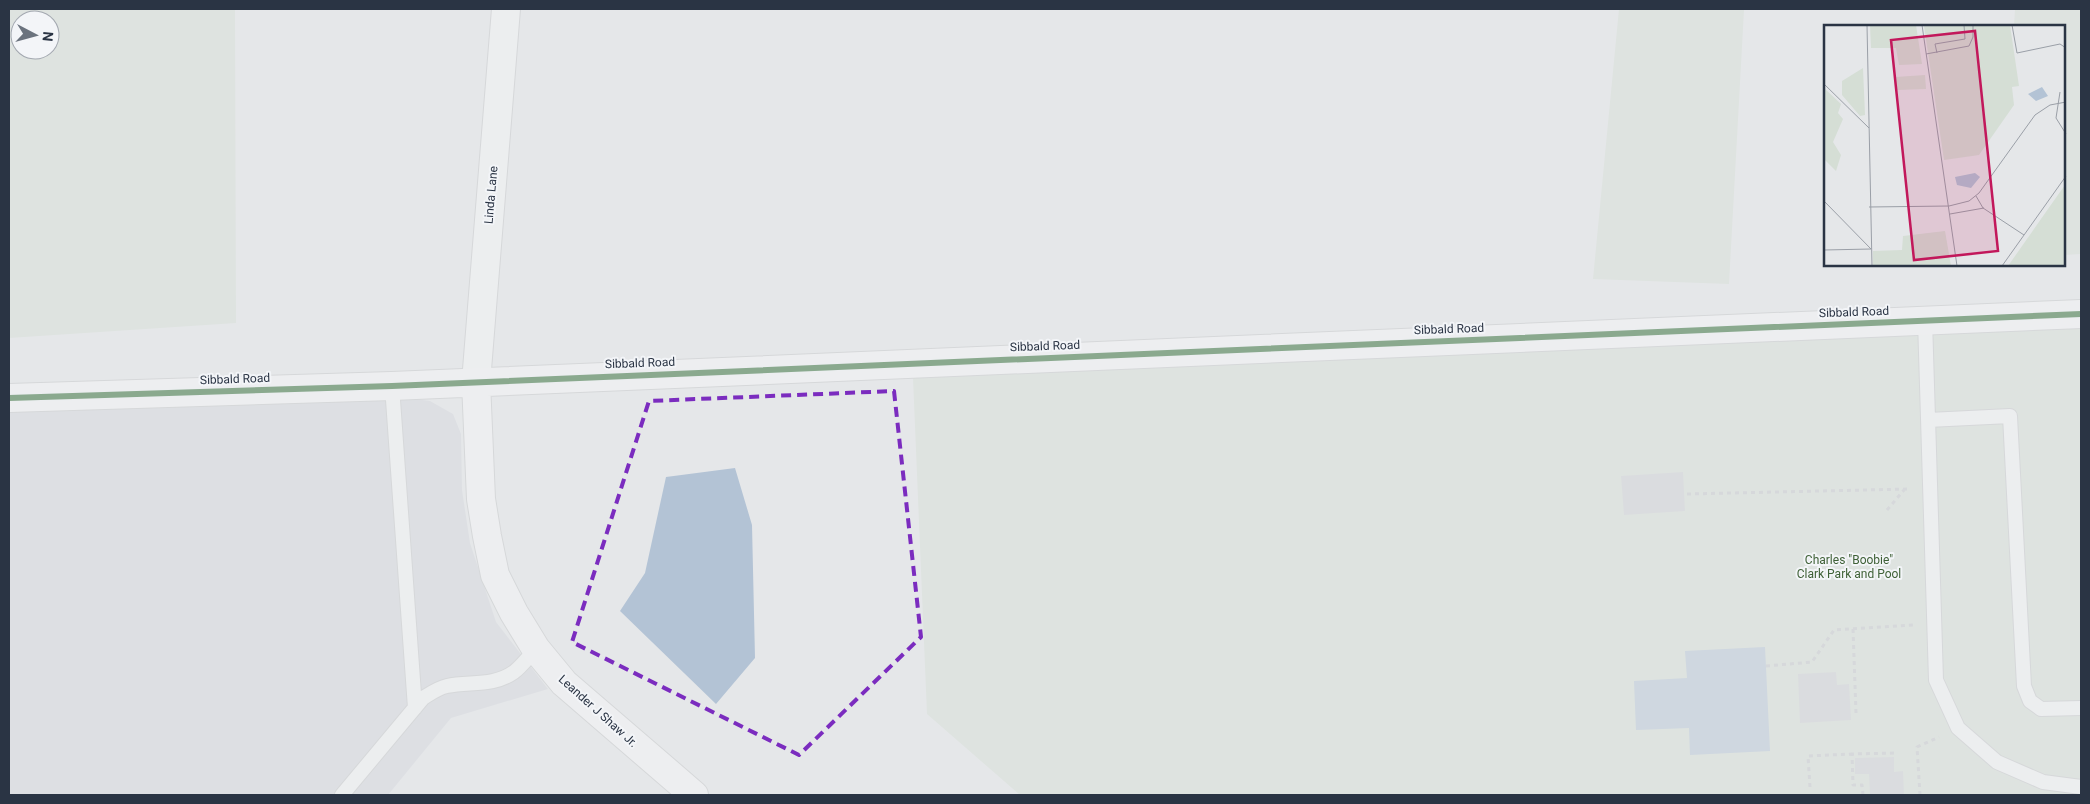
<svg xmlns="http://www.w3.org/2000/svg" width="2090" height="804" font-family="Roboto,sans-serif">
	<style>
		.built { fill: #d3d6dc }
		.green { fill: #d5ded5; fill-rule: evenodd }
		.water { fill: #b3c3d5 }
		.building { fill: #cdcfd2 }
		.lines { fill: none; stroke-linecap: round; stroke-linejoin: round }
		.lane-casing { stroke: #c3c5c7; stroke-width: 16 }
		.street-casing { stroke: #c3c5c7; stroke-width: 30 }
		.secondary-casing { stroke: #c3c5c7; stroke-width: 30 }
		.path { stroke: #c3c5c9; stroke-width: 3; stroke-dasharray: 4 4; stroke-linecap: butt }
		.lane { stroke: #f4f5f6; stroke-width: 14 }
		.street { stroke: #f4f5f6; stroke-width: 28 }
		.secondary { stroke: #f7f7f8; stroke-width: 28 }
		.cycleway-casing { stroke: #f3f5f8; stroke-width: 9 }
		.cycleway { stroke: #1b5e20; stroke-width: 6 }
		.marked { fill: none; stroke: #7b2cbf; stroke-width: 4; stroke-dasharray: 10 6; stroke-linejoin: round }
		.labels { text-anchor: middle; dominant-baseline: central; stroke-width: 4; stroke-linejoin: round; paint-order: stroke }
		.street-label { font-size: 12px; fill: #2a3444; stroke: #f3f5f8 }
		.park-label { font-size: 12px; fill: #3f6137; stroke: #f3f5f8 }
		.inset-road { fill: none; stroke: #9a9fa7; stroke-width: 1 }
		.view { fill: #c2185b; fill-opacity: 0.15; stroke: #c2185b; stroke-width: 2.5 }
		.inset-edge { fill: none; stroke: #2a3444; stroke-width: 2.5 }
	</style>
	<rect width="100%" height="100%" fill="#e5e7e9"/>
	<path class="built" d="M409,398l21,3 23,13 8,20 1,56 8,53 26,79 52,67 -97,29 -63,77h-379v-383z"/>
	<path class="green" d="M9,9h226l1,314 -227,15zM20,20h30v30h-30z
		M1619,9l125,1 -15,274 -136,-5z
		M2015,9h66v245l-17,1v-229h-50z
		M2081,328v467h-1061l-93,-81 -14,-336z"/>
	<path class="water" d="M735,468l17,57 3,133 -39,46 -96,-93 25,-38 21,-96z
		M1765,647l5,104 -80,4 -1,-27 -53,2 -2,-49 53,-3 -2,-27z"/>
	<path class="building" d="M1683,472l2,39 -61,4 -3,-39z
		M1836,672l1,13 12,-1 2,36 -51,3 -2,-49z
		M1894,757v15l9,-1 1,24h-34l-1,-21h-14v-16z"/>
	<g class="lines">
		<g class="lane-casing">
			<path id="lane" d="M1925,320l11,360 22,48 39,34 46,20 38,5
				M392,386l23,322
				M1928,420l82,-4 14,270 6,15 11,8 40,-1
				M342,795l81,-97c8,-5 15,-10 24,-12 22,-5 46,1 67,-14 8,-6 15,-16 22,-23"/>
		</g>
		<g class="street-casing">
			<path id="street" d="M476,382l30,-373"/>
		</g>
		<g class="secondary-casing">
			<path id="secondary" d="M476,382l5,117 6,37 8,39 19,38 22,36 28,34 130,112
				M9,398l383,-12 1689,-72"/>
		</g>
		<path class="path" d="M1687,494l222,-5
			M1887,510l17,-20
			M1853,629l3,84
			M1766,666l46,-4 22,-32 79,-5
			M1810,787l-2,-31 44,-2
			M1863,795l-1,-10h-9l-1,-31 46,-1
			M1920,795l-3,-48 22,-10"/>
		<use href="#lane" class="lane"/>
		<use href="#street" class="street"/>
		<use href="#secondary" class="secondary"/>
		<g class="cycleway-casing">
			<path id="cycleway" d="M9,398l383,-12 1689,-72"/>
		</g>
		<use href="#cycleway" class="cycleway"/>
	</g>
	<path d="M0 0H2090V804H0ZM894,391l27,246 -122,118 -227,-113 77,-241z" fill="#e5e7e9" fill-opacity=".55" fill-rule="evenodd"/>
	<path class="marked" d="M894,391l27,246 -122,118 -227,-113 77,-241z"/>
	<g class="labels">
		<g class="street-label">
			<text transform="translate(491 195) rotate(-85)">Linda Lane</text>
			<text transform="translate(1854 312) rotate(-2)">Sibbald Road</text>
			<text transform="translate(1449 329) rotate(-2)">Sibbald Road</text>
			<text transform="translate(1045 346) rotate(-2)">Sibbald Road</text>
			<text transform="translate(640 363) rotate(-2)">Sibbald Road</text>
			<text transform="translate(235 379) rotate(-2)">Sibbald Road</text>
			<text transform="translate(598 711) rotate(42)">Leander J Shaw Jr.</text>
		</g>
		<g class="park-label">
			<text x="1849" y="560">Charles "Boobie"<tspan x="1849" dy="14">Clark Park and Pool</tspan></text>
		</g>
	</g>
	<g transform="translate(1824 25)">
		<rect width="241" height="241" fill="#e5e7e9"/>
		<path d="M92,0l6,39 -23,1 -3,-17h-25l-1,-23zM186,0l9,61 -7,1 2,18 -35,50 -35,5 -20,-134zM39,43l2,47 -5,1 -18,-21v-14zM101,50l1,14 -29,1 -1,-13zM0,63l17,16 -3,9 5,6 -10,23 8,13 -5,16 -12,-12zM241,160v81h-57l52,-74zM121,206l6,35h-78v-15l29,-1 1,-14z" fill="#d5ded5"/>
		<path d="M218,62l6,9 -12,5 -8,-7zM151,148l5,4 -9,11 -14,-3 -2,-8z" fill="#b3c3d5"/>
		<path class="inset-road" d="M43,0l5,241M98,0l35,241M188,0l5,28 43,-9 6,4M113,28l-2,-9 30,-5 -1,-14M102,29l43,-8 4,-9v-12M0,59l45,44M236,67l-4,26 10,16M152,171l7,12 41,27M0,176l47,48M45,182l80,-1 20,-5 10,-8 56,-78 15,-10 16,-3M126,189l34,-6M0,225l47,-1M178,241l64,-90"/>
		<path class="view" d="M151,6l23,220 -84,9 -23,-220z"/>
		<rect width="241" height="241" class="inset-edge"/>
	</g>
	<rect width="2090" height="804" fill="none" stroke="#2a3444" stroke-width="20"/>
	<g transform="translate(35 35) rotate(96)"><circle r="24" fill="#f3f5f8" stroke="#a3a8b0"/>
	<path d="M0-4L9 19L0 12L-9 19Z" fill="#6b737e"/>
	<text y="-8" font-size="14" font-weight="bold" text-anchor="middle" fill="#2a3444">N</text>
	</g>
</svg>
